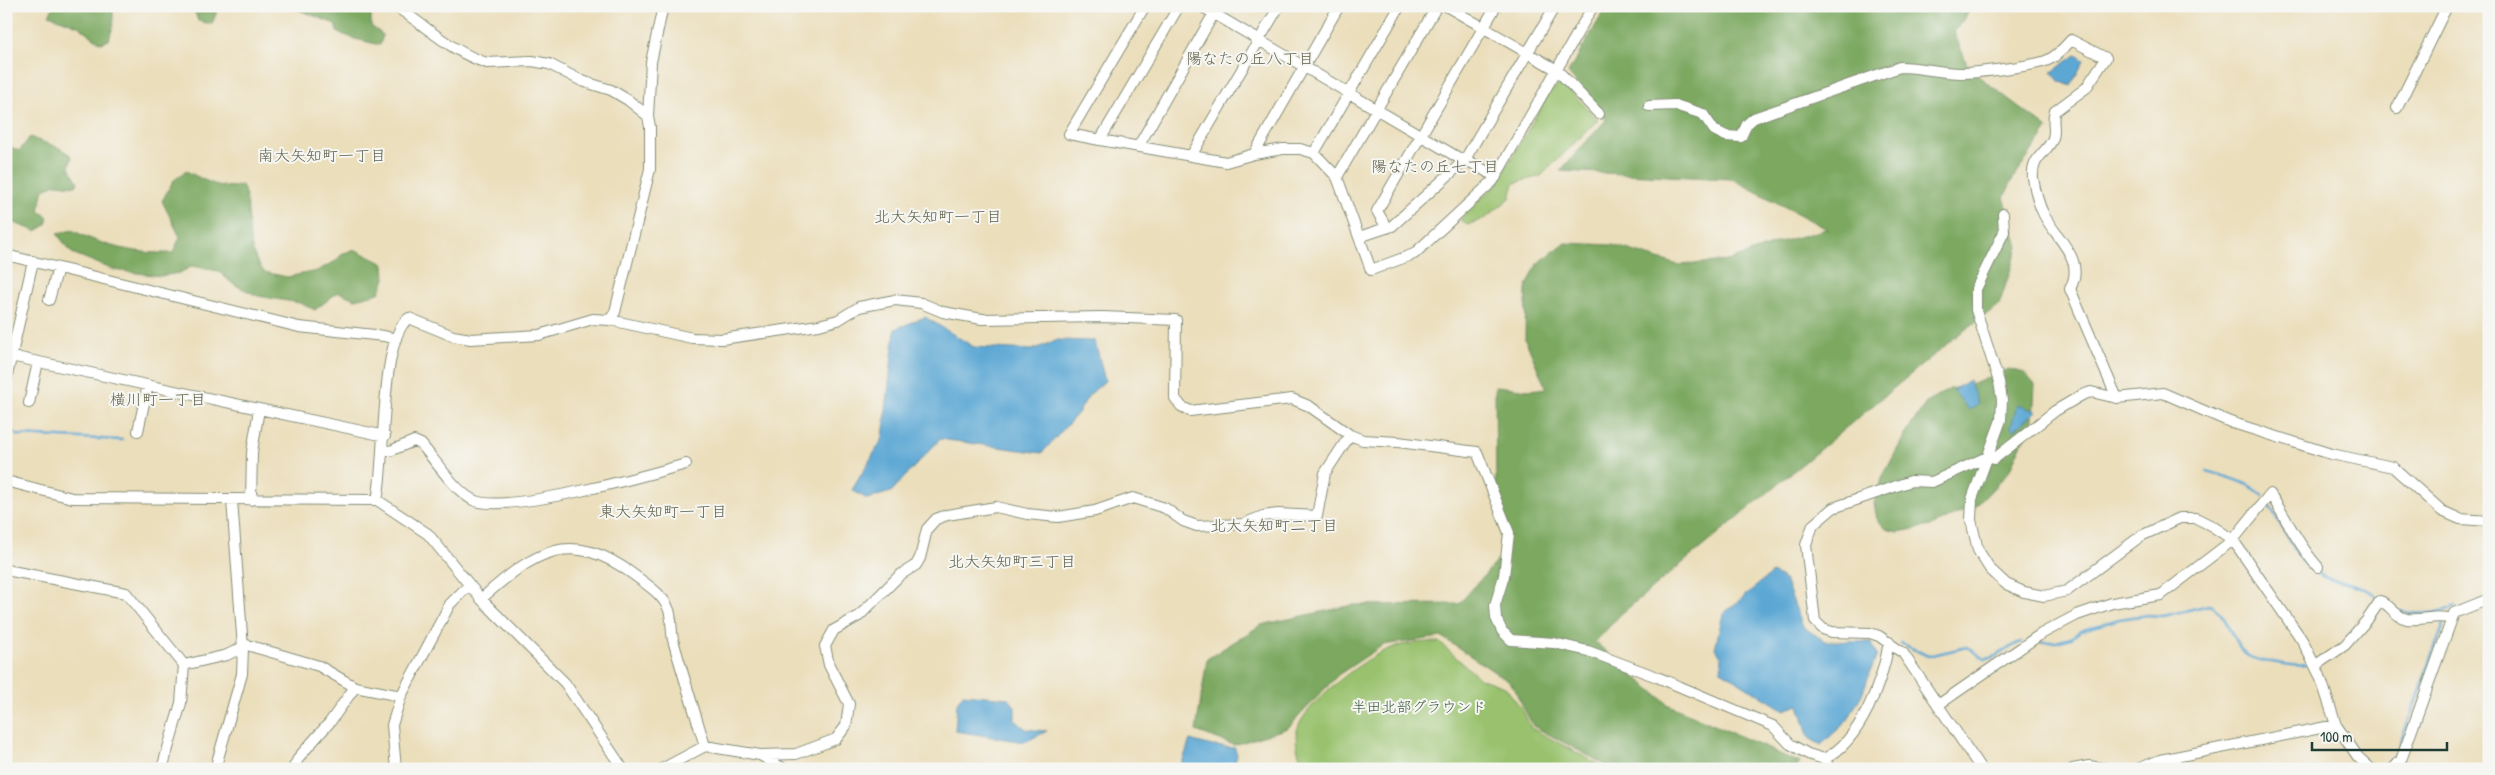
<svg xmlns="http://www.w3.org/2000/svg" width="2495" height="775" font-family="'Patrick Hand','Klee One',sans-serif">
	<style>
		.green { fill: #9ac26e; stroke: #5c8051 }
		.forest { fill: #7ba861; stroke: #4d724a }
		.water { fill: #5ca7d4; stroke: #3e7284 }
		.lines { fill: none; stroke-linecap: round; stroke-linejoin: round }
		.stream { stroke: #5ca7d4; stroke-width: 2.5 }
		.minor-casing { stroke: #858e78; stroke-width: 12 }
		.minor { stroke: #fff; stroke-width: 10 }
		.labels { text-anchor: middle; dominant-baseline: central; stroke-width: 4; stroke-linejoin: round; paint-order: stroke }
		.park-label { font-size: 15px; fill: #3e5e42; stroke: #f6f6f2 }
		.neighbourhood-label { font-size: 16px; fill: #63634e; stroke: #f6f6f2 }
	</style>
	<rect width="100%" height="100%" fill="#f6f6f2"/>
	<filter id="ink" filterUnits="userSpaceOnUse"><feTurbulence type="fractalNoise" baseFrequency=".02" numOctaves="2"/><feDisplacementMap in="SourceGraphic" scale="10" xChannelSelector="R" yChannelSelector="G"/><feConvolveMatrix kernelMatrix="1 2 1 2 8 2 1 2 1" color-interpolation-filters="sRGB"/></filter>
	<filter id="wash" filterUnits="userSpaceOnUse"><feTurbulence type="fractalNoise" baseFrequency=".0096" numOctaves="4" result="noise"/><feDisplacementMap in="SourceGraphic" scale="20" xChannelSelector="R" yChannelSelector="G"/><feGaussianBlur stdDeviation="1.12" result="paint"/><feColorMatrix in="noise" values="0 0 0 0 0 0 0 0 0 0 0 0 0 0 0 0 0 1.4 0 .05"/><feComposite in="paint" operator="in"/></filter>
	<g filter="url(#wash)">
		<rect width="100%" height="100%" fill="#ebdebb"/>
		<path class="green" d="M1556,81h5l37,39 -57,56 -27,7 -4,15 -24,20 -19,7 -7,-6 36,-34z
			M1439,642l40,36 26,9 17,22 9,19 69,37 3,4h-298c-6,-13 -13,-30 -6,-44 12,-26 64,-66 90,-76 14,-6 34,-7 50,-7z"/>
		<path class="forest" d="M54,6h59v20l-4,14 -8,3 -23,-17 -29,-11z
			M193,6h26l-7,18 -14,-3z
			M289,6h58l24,5v15l12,9 -3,10 -25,-6 -18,-7 -2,-8z
			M1607,6h366l-19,26 15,37 79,60 -34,48 -10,20 14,50 -19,58 -41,30 -337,279 -26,28 74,63 131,58 -4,6h-190l-4,-6 -69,-37 -22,-43 -69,-46 -59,8 -45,30 -50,53 -54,17 -38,-14 11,-72 54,-34 92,-20 106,-1 44,-50 -7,-62 -1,-106 35,4 16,-2 -21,-49 1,-50 11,-25 28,-21 48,2 65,20 50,-4 49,-18 50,-14 -95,-50 -172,-8 46,-51 -38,-47z
			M6,133l5,14 8,4 11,-14c14,7 31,8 42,20l-3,10 9,15 -2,4 -20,-2 -12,5 -5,22 9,6 -2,8 -10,6 -30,-11z
			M186,171c19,9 35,20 56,14 13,28 -2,56 22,87l23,5 30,-6 19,-10 7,-8 13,-3 28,14 1,15 -6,14 -24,6 -17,-7 -23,18 -15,-7 -42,-7 -25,-12 -15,-13 -26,-5 -12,7 -20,3 -46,-6 -42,-17 -15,-19 15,-4c32,17 65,24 101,23l7,-16 -18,-36 11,-20z
			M2008,369l17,4 10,12 -2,35 -25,53 -31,32 -46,21 -33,6 -12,-3 -9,-10 -3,-16 9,-27 23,-43 20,-30 24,-14 26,-6z"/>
		<path class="water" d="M2076,55l8,5 -13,26 -12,-5 -7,-9z
			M925,317l49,30 58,3 26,-10 37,1 10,40 -16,14 -11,18 -36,40 -102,-14 -49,53 -24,7 -15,-9 31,-52 12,-109z
			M1969,380l9,25 -9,5 -16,-20z
			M2017,405l20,6 -23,19 -3,-3z
			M1772,573l13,7 18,47 22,14 46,1 6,13 -15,39 -15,27 -26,24 -12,-7 -10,-33 -15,5 -63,-39 1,-13 -7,-10 8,-34z
			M963,694l46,4 6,9v13l11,9 21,2 -22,11 -70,-11 2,-28z
			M1190,740l22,6 23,2 2,7 -4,14h-53z"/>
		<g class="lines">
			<path class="stream" d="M6,427l11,8 105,5
				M2206,471c21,6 42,10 57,25
				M2268,503l32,56c8,8 18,16 29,20 17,5 35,5 48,18
				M2401,611c15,5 40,2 54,-4
				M2041,642h15l15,-4 9,-7 39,-12 28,-4 16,1 46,-11c22,9 21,40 39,51 9,5 21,6 30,7 9,1 19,4 27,2
				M1901,643l27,13 39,-9 18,12c13,-1 24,-13 36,-17
				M2382,769l14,-14 49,-135"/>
		</g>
	</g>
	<g filter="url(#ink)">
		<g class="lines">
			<g class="minor-casing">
				<path id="minor" d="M395,6c30,19 58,47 92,57l45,-2 17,3 33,17 29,9 17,10 20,16
					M1179,6l-79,134 126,22 28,-8 29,-5h17l14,4 23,24 34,93 43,-16 79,-73 100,-175
					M1201,6l263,155
					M1446,6l111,64 42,44
					M1649,106l26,-1 28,9 11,16 12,6 15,1 6,-13 7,-6 146,-51c21,0 40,6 61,6 15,0 74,-7 87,-13 9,-4 16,-12 23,-20l35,18 -20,30 -31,23c-4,9 1,18 -2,27 -5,15 -22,18 -20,40 2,12 5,26 11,37 13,25 42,44 26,74l47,109
					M2397,108l50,-102
					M1100,140l-31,-6 76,-128
					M1138,147l80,-141
					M1314,153l86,-147
					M1254,154l85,-148
					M1191,156l88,-150
					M1465,159l31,18
					M1337,177l100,-171
					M2003,214l1,18 -28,57v21l23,72 3,18 -1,20 -29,79 -1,21 7,30 12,19 16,15 18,8 20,4 23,-5 74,-55 39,-18h16l16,8 21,14 69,100 18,36 16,49 22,32 13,12
					M1387,228l-10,-17 119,-205
					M1359,237l33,-11 72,-65 91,-155
					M6,255l293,72 85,9 12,3
					M49,300l9,-32
					M610,320l5,-8 35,-143v-42l-2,-11 3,-54 12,-56
					M6,355l379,81
					M6,380l27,-119
					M29,403l9,-41
					M138,431l10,-46
					M382,450l8,1 24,-10 7,3c14,16 34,47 52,56 31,15 175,-25 213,-36
					M6,481l66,17 305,2 51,34 53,65 84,84 58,86
					M251,500l1,-48 7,-43
					M377,500c9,-38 2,-162 32,-182l44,18 18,3 68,-4 54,-16 17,1 82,18 30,1 97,-14 19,-5 21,-13 36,-7 26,3 22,9 39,7 121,-2 73,3 -1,78 6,8 9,5 102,-12 17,7 41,29 13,5 35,2 79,10 32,81 -5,43 -9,29 1,13 6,13 9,9 43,3 34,8 69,26 116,49 17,18 18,10 16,5 6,10
					M6,570l120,23 58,72
					M481,599c53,-47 89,-72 153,-24 13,10 29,19 35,35 3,9 2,20 4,30 10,35 21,70 32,106
					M2316,665l29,-20 22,-25 13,-19c10,3 15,16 27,18 15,2 29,-5 44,0
					M1938,705l103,-71 36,-19 35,-12 49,-8 72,-55 37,-46c16,23 29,53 48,73
					M760,755l24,14
					M1824,759c37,-18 59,-79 65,-117
					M162,769l19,-66 3,-38 43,-10 20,-10 72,21 36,21 46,9
					M215,769l27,-95 1,-26 -11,-148
					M293,769l6,-12 31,-35 25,-35
					M396,769l-4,-44 9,-29 49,-92 19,-19
					M662,769l43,-23 55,9 36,-1 40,-15 10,-13 3,-22 -20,-39 -4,-19 9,-16 25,-14 41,-41 16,-10 4,-7 7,-29 9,-10 11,-4 49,-8 31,7 31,3 37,-6 38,-13 32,10 18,13 14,5 46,-2 20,-8 15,-2 39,2 8,-43 25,-38
					M1981,769l-78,-116 -24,-17 -9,-3 -38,-1 -9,-3 -8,-8 -9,-76 7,-20 20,-17 78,-27 21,1 57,-26 5,3 61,-48 27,-16 9,-3 26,6 46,-5 67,29 101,32 62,13 49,44 18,8 29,2
					M2073,769l16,-3 18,3
					M2138,769l22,-9 176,-35
					M2393,769l8,-9 4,-11 49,-136 35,-14"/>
			</g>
			<use href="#minor" class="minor"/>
		</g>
	</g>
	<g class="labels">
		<g class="park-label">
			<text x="1419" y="706">半田北部グラウンド</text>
		</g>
		<g class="neighbourhood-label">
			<text x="1250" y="58">陽なたの丘八丁目</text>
			<text x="322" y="155">南大矢知町一丁目</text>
			<text x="1435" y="166">陽なたの丘七丁目</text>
			<text x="938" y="216">北大矢知町一丁目</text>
			<text x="158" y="399">横川町一丁目</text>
			<text x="663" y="511">東大矢知町一丁目</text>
			<text x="1274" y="525">北大矢知町二丁目</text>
			<text x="1012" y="561">北大矢知町三丁目</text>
		</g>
	</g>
	<rect width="2495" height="775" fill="none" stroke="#f6f6f2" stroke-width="25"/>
	<path d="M2312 742v8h135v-8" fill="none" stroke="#1f3d34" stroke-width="2.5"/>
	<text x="2320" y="742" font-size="15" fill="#1f3d34" stroke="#f6f6f2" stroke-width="4" paint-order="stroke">100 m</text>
</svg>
